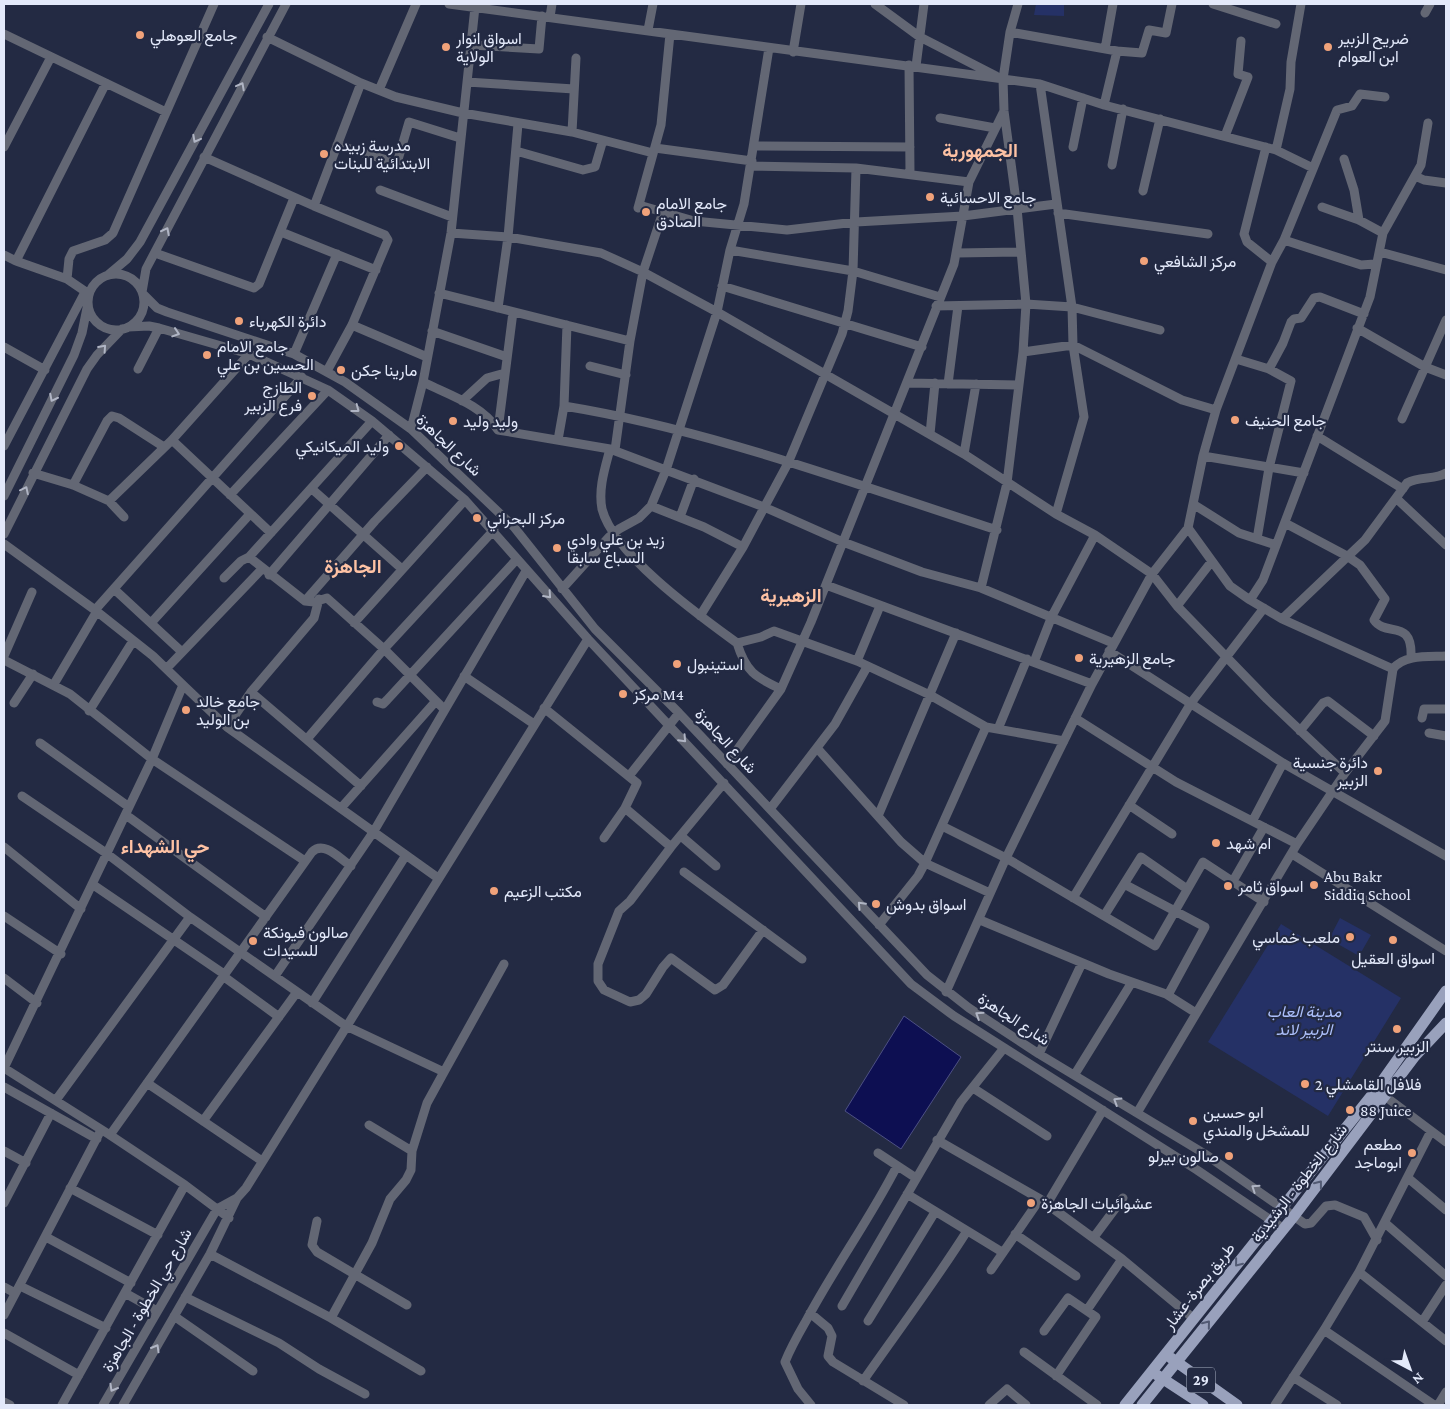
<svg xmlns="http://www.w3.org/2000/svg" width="1450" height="1409" font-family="'Crimson Pro',Vazirmatn,serif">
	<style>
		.green { fill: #253166 }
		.water { fill: #0d0f52; stroke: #4d5084 }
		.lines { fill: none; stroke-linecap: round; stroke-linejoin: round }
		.minor { stroke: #636774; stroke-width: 9 }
		.major { stroke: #99a1bc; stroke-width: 11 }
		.oneway { stroke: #b0b5c4 }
		.oneway2 { stroke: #525a73 }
		.poi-dot { fill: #f0a27a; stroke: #232a43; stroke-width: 2 }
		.labels { text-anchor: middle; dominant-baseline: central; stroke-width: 4.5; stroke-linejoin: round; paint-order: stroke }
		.shield { fill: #232a43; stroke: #a9b0c3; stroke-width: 1 }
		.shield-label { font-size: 15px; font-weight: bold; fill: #e3e9fa }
		.poi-label { font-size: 16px; fill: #e3e9fa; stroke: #232a43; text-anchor: start }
		.street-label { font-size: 16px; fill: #e3e9fa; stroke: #232a43 }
		.park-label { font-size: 16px; font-style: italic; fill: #adc0fc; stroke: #232a43 }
		.quarter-label { font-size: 19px; font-weight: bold; fill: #fec2a4; stroke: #232a43 }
	</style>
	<rect width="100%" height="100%" fill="#232a43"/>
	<path class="green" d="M1036,4h28v12l-30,-1z
		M1340,918l31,17 -12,21 -30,-17z
		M1281,924l120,74 -73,118 -120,-74z"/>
	<path class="water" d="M904,1016l57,41 -60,92 -56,-38z"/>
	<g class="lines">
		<path class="minor" d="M449,4l591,80 64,21 172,45 37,18
			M875,4l45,33 76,39
			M1213,4l63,20
			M1425,13l5,-9
			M550,17l2,-13
			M648,30l5,-26
			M1010,32l107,19 25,2 7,-23 17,3 6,-29
			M4,34l162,78
			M267,37l94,46 35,14 67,16 109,19 81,21
			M471,45l68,4 3,-33
			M1105,49l8,-45
			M793,52l8,-48
			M909,65l1,108
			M916,66l8,-62
			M467,82l107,7
			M1040,84l32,223 1,38 11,72 -28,97
			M379,90l37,-86
			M1104,105l13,-54
			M940,118l55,10
			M572,132l4,-74
			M1225,136l23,-59 -10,-3 3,-33
			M337,145l60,18 12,-41 51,16
			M755,146l155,1
			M4,147l47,-90
			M1073,147l10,-49
			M1266,147l-22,87 3,8 25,20
			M655,148l97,13
			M1276,150l14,-61 1,-27 10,-58
			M516,151l67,19 12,-3 8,-27
			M204,157l110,49 71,29 3,5 -36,85 -25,46
			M1344,159l10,31 5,30
			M1112,165l11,-56
			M751,166l105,2 113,14
			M1415,176l9,4 22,3
			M380,190l72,27
			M1143,191l17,-72
			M639,205l55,16 93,9 69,-8 107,-6 93,-12
			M314,206l47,-123
			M1322,207l37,13 24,13
			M638,208l23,-83 9,-91
			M1058,213l150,21
			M281,232l95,38
			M451,233l57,4 93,16 42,19 74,40 247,142 92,60 39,21 57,39 25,32 90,93 78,74
			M1284,240l77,25 14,-1
			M730,250l123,21 87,26
			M1380,252l66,18
			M155,253l99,35 5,-4 35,-86
			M957,253l64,-1
			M4,255l12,6 51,18 22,15
			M16,261l90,-178
			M88 302a28 28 0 1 1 56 0a28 28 0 1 1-56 0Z
			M108,275l19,-16 13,-17 129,-238
			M67,279l2,-20 4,-8 32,-11 8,-7 101,-229
			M722,286l200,61
			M142,292l4,-23 140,-265
			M439,293l191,48
			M143,294l14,14 10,4 127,42 51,28 66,47 103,98 81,102 84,84 248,262 42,33 70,46 166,100 100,70 6,-1 15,-17 9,-1 29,12 13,23
			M936,306l90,-2 46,3 88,23
			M498,308l10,-71 10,-113
			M352,325l75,32
			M128,327l21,-1 10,2 90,26 79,36 44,31 93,79 123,139 323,345 43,32 243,154 87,59
			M1357,328l68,39 21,8
			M432,331l75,26
			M4,347l41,23
			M1023,352l50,-7 109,55 34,10
			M294,354l43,-100
			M1236,359l33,10 14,-26 8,-21 3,-3 7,-1 13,-20 6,-1 44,17
			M590,366l36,9
			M138,369l21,-41
			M423,382c26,13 59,23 75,48l112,19 154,58 79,35 79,30 59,16 132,55
			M908,383l110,2
			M948,384l10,-78
			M462,401l25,-23 18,-5
			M564,406c147,24 290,78 433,124
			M1402,419l44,-99
			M411,429l12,-47 28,-149 24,-226
			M498,430l15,-118
			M930,434l5,-51
			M1317,436l86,53
			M172,440l99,93
			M558,440l6,-34 3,-81
			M4,446l81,-154
			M610,449c-5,19 -12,40 -8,60 12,46 98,107 135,134l24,-6 13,-6 83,30 73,34 56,32 78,14
			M615,450l15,-109 13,-69 20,-60
			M964,454l12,-70
			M1203,456l101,17
			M33,473l40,12 36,16 15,16
			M73,485l34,-64 5,-5 7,2 45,29
			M312,489l90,80
			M230,495l98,-105
			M4,496l70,-141 8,-22 6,-30
			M1397,499l49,46
			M109,501l63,-61 77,-86
			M1193,504l46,29 37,12
			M651,506l53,21 39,20
			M680,517l14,-38
			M1285,523l62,33 13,9 25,34 -11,21c12,18 39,-3 37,38
			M1188,528l42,58 20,14 32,19 111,50
			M4,534l83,-165 10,-14 25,-26
			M1257,539l12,-71 22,-87 -22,-12
			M4,544l91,66 58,46 30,29 -31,74 -148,309
			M249,557l56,44 9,1 13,-4 57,51 60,60
			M269,575l120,-140
			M224,578l17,-17 8,-4 123,-136
			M826,585l266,99
			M981,588l26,-105 16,-131 3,-48 -9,-96 -13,-97 -1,-32 7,-47 8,-28
			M114,589l68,63
			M562,589l47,-52 10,-8 20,-11 12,-12 15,-36 51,-158 13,-62 14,-46 25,-156
			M1250,600l13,-20 107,-283 13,-64 38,-68 7,-42
			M305,601l70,-80 52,-54
			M1177,606l35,-45
			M95,610l207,-233
			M700,616l43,-69 45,-84 54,-129 6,-23 5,-40 3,-103
			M1282,619l83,-79 42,-57c12,-7 29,-3 39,-10
			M151,623l99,-109
			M354,623l111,-123
			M737,643c9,29 18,34 44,46
			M1109,651l174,112 163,93
			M4,656l28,-64
			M4,660l66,34 82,65 153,102
			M857,661l23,-55
			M1034,662l18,-46 43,-81
			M167,668l95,-99
			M464,676l70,48
			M54,684l43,-73
			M183,685l44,42 211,151
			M251,692l110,94
			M377,702l6,2 4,-4 130,-141
			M14,703l19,-29
			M544,708l93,75 -12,25 -21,30
			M89,711l44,-70
			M1075,718l101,64 121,62
			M1422,718l2,-9h22
			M227,727l24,-35 63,-74 5,-19
			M998,729l29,-70
			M1300,731l23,-28 5,-2 46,35
			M1429,733l17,3
			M307,739l77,-90 110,-119
			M40,743l89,64
			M817,748l84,94 24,21 65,30
			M727,764l54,-75 30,-67 143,-358 15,-82 35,-71
			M629,776l50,-63
			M724,783l-53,64 -41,54 -11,10 -21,53v17l6,9 26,12 9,-2 7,-6 17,-27 8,-9 44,32 8,-5 40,-55
			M22,796l84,57 84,64 156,109 98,46 -17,31 -15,48 -1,19 -5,10 -16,19 -18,44 -41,75
			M1129,805l43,29
			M341,808l95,-107
			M625,808l46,39
			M770,809l65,-85 32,-57
			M126,815l140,102
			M878,816l78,-183
			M1253,820l30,-57
			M942,826l64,32 149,88 48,-84 61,40
			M681,836l35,30
			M4,847l77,62
			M1292,854l154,97
			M684,872l118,87
			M1233,881l31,-54
			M92,884l132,90
			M1124,884l81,43 -37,68
			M1073,898l118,-195 73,-95
			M4,916l57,38
			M1104,916l37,-59 46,32
			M980,920l129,54 57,20 30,19
			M879,925l39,-49 7,-13 61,-136
			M223,976l56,41
			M275,976l99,-145 152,-260
			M4,978l33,25
			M946,992l60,-134 86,-174 60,-110 36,-46 15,-72 13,-46 56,-148 12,-22 53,-130 15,-4 8,-12 25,3
			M312,1003l94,-148
			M1039,1054l43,-91
			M4,1068l106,67 75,50 44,33
			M444,1072l60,-108
			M1075,1074l57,-92
			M147,1083l115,78
			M4,1087l93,52
			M973,1088l74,48
			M1386,1097l60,45
			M56,1100l134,-183
			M1137,1113l160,-269 48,-71 40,-52 8,-52c11,-15 37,-12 53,-13
			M203,1121l94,-129
			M369,1125l43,26
			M110,1135l202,-283c12,-12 28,7 39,14
			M937,1140l103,59 82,60 71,59
			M4,1151l22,12
			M878,1153l38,25
			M1408,1178l38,32
			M70,1188l88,47
			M907,1194l95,58
			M4,1203l47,-90
			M1047,1204l56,-94
			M317,1221l-5,24 5,7 90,53
			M1385,1223l61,53
			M1015,1234l61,42
			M46,1237l85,46
			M1094,1237l29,-39
			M210,1254l121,64 90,53
			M991,1270l49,-71
			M1359,1272l87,69
			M20,1286l86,42
			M4,1287l11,6
			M125,1293l32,18
			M185,1297l94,46 40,26 46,25
			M842,1306l119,-204 43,-54
			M1087,1310l35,-51
			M810,1313l18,15 4,8 -4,20 5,6 71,43
			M4,1315l97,-185
			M174,1316l79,55
			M868,1321l67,-109
			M1422,1322l24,-37
			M1324,1330l110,75
			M1044,1331l24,-33 28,19 -40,59
			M4,1333l75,42
			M1024,1352l73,53
			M1293,1377l44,28
			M863,1381c35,-50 71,-98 104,-150
			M4,1402l6,3
			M62,1405l123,-220
			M103,1405l114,-196 20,-11
			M123,1405l87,-151 27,-56 9,-10 342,-549
			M811,1405l-13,-16 -13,-27c6,-15 13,-27 21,-41 28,-53 64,-102 91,-155
			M989,1405l18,-16 19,16
			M1275,1405l49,-75 35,-58 72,-141
			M1438,1405l8,-13"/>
		<path class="major" d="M1171,1358l66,47
			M1157,1375l46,30
			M1125,1405l251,-315 70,-99
			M1142,1405l152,-189 121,-160 31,-33"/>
	</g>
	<defs><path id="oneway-chevron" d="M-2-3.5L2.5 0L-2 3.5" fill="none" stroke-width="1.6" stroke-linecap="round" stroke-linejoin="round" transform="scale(1.25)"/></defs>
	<g class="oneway">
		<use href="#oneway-chevron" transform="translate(241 86) rotate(-62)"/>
		<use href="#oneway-chevron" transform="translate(196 139) rotate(118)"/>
		<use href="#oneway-chevron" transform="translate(166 231) rotate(-63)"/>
		<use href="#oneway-chevron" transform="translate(176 333) rotate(18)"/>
		<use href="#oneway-chevron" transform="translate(103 348) rotate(-48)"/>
		<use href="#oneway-chevron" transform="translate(53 398) rotate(117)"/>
		<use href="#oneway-chevron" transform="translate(356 409) rotate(37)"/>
		<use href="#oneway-chevron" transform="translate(25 490) rotate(-64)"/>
		<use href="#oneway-chevron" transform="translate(548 595) rotate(48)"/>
		<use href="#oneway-chevron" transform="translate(683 739) rotate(47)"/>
		<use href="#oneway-chevron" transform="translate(861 905) rotate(-133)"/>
		<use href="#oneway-chevron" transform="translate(979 1015) rotate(-147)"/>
		<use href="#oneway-chevron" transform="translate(1117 1101) rotate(-148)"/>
		<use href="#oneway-chevron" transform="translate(1255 1188) rotate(-146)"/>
		<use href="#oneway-chevron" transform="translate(156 1348) rotate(-60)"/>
		<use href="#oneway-chevron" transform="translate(113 1388) rotate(120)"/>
	</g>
	<g class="oneway2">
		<use href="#oneway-chevron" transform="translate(1319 1184) rotate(-52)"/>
		<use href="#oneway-chevron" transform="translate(1238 1263) rotate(129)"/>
		<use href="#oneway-chevron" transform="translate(1207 1324) rotate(-51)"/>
	</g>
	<g class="poi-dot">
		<circle cx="140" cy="35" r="5"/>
		<circle cx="446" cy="47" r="5"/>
		<circle cx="1328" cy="47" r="5"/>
		<circle cx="324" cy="154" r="5"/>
		<circle cx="930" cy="197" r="5"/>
		<circle cx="646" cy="212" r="5"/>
		<circle cx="1144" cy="261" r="5"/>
		<circle cx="239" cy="321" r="5"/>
		<circle cx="207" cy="355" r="5"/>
		<circle cx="341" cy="370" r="5"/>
		<circle cx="312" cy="396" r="5"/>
		<circle cx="1235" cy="420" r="5"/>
		<circle cx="453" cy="421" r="5"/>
		<circle cx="399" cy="446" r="5"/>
		<circle cx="477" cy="518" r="5"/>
		<circle cx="557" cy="548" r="5"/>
		<circle cx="1079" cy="658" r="5"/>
		<circle cx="677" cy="664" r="5"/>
		<circle cx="623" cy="694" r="5"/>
		<circle cx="186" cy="710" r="5"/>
		<circle cx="1378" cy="771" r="5"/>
		<circle cx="1216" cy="843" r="5"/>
		<circle cx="1314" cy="885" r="5"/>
		<circle cx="1228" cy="886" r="5"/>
		<circle cx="494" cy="891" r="5"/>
		<circle cx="876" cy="904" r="5"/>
		<circle cx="1350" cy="937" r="5"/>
		<circle cx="1393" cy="940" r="5"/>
		<circle cx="253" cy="941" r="5"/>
		<circle cx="1397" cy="1029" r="5"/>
		<circle cx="1305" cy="1084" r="5"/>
		<circle cx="1350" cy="1110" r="5"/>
		<circle cx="1193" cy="1121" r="5"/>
		<circle cx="1412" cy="1153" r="5"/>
		<circle cx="1229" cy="1156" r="5"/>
		<circle cx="1031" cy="1203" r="5"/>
	</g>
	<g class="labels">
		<rect class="shield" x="1187" y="1367.5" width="28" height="25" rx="4"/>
		<g class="shield-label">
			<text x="1201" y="1380">29</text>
		</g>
		<g class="poi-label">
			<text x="150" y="35">جامع العوهلي</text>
			<text x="456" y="38">اسواق انوار<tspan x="456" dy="18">الولاية</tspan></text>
			<text x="1338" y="38">ضريح الزبير<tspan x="1338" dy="18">ابن العوام</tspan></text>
			<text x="334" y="145">مدرسة زبيده<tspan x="334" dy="18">الابتدائية للبنات</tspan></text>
			<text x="940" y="197">جامع الاحسائية</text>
			<text x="656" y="203">جامع الامام<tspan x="656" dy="18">الصادق</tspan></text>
			<text x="1154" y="261">مركز الشافعي</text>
			<text x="249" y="321">دائرة الكهرباء</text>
			<text x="217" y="346">جامع الامام<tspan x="217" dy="18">الحسين بن علي</tspan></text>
			<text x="351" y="370">مارينا جكن</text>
			<text x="302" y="387" text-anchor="end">الطازج<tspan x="302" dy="18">فرع الزبير</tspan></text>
			<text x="1245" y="420">جامع الحنيف</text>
			<text x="463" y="421">وليد وليد</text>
			<text x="389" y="446" text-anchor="end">وليد الميكانيكي</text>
			<text x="487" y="518">مركز البحراني</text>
			<text x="567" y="539">زيد بن علي وادي<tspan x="567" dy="18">السباع سابقا</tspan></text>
			<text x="1089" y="658">جامع الزهيرية</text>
			<text x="687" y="664">استينبول</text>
			<text x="633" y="694">مركز M4</text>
			<text x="196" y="701">جامع خالد<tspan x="196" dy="18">بن الوليد</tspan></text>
			<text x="1368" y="762" text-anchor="end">دائرة جنسية<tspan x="1368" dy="18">الزبير</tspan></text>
			<text x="1226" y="843">ام شهد</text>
			<text x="1324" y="876">Abu Bakr<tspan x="1324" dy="18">Siddiq School</tspan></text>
			<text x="1238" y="886">اسواق ثامر</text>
			<text x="504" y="891">مكتب الزعيم</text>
			<text x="886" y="904">اسواق بدوش</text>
			<text x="263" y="932">صالون فيونكة<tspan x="263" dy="18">للسيدات</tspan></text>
			<text x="1340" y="937" text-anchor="end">ملعب خماسي</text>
			<text x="1393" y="958" text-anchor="middle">اسواق العقيل</text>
			<text x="1397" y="1046" text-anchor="middle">الزبير سنتر</text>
			<text x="1315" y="1084">فلافل القامشلي 2</text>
			<text x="1360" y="1110">88 Juice</text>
			<text x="1203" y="1112">ابو حسين<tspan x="1203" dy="18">للمشخل والمندي</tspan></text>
			<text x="1402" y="1144" text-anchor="end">مطعم<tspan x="1402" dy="18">ابوماجد</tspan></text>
			<text x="1219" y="1156" text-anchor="end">صالون بيرلو</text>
			<text x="1041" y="1203">عشوائيات الجاهزة</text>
		</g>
		<g class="street-label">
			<text transform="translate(449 445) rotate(43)">شارع الجاهزة</text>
			<text transform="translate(726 741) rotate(47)">شارع الجاهزة</text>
			<text transform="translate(1014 1019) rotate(33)">شارع الجاهزة</text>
			<text transform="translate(1299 1183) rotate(-52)">شارع الخطوة - الرشيدية</text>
			<text transform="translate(1199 1286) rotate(-52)">طريق بصرة-عشار</text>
			<text transform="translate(147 1300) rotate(-60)">شارع حي الخطوة - الجاهزة</text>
		</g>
		<g class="park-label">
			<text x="1304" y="1011">مدينة العاب<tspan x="1304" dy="18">الزبير لاند</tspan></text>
		</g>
		<g class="quarter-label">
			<text x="980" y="150">الجمهورية</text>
			<text x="353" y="566">الجاهزة</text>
			<text x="791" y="595">الزهيرية</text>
			<text x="165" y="846">حي الشهداء</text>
		</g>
	</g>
	<rect width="1450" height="1409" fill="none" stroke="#e3e9fa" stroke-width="10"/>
	<g transform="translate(1410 1369) rotate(139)" stroke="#232a43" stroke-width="4" paint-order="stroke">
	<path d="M0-4L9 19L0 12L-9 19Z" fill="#e3e9fa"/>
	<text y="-8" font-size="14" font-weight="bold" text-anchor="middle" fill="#e3e9fa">N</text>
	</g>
</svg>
